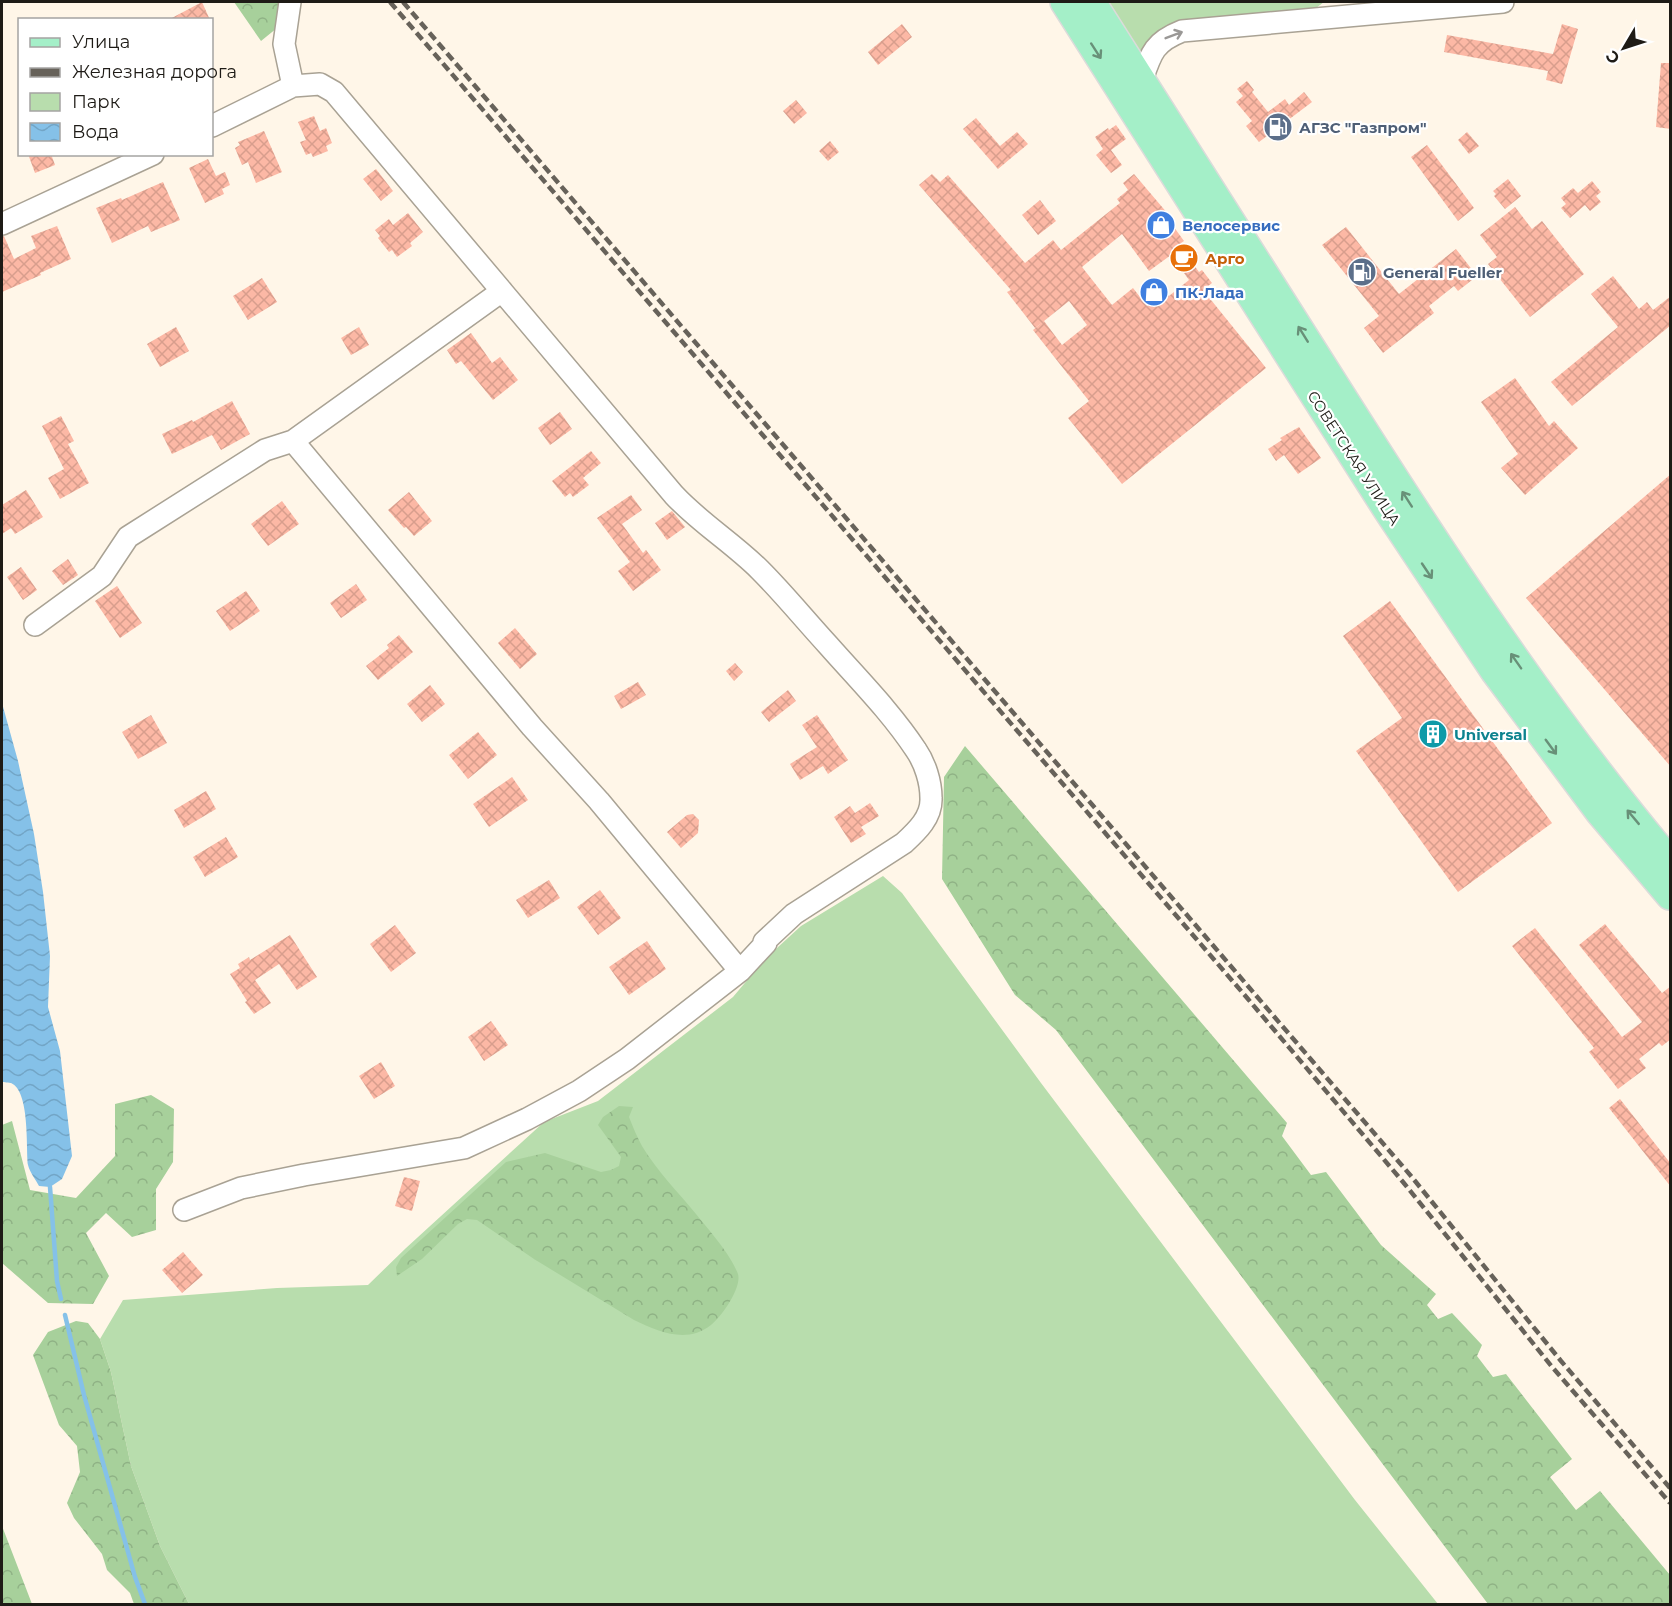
<svg xmlns="http://www.w3.org/2000/svg" width="1672" height="1606" font-family="Montserrat,sans-serif">
	<style>
		.green { fill: #b8ddad }
		.forest { fill: url(#forest-crowns) }
		.water { fill: url(#water-waves) }
		.lines { fill: none; stroke-linecap: round; stroke-linejoin: round }
		.stream { stroke: #85c1e8; stroke-width: 4.5 }
		.building { fill: url(#building-cross-hatch); fill-rule: evenodd }
		.minor-casing { stroke: #a9a294; stroke-width: 24 }
		.major-casing { stroke: #dbdbda; stroke-width: 30 }
		.minor { stroke: #fff; stroke-width: 21 }
		.major { stroke: #a4efc8; stroke-width: 27 }
		.rail { stroke: #67625a; stroke-width: 4.5; stroke-dasharray: 9 4.5; stroke-linecap: butt }
		.oneway { stroke: #9a9896 }
		.oneway2 { stroke: #689078 }
		.labels { text-anchor: middle; dominant-baseline: central; stroke-width: 4.5; stroke-linejoin: round; paint-order: stroke }
		.service-label { font-size: 15px; font-weight: bold; fill: #4e5e75; stroke: #fff; text-anchor: start }
		.shop-label { font-size: 15px; font-weight: bold; fill: #366cbe; stroke: #fff; text-anchor: start }
		.food-label { font-size: 15px; font-weight: bold; fill: #c56008; stroke: #fff; text-anchor: start }
		.street-label { font-size: 15px; fill: #1e1b16; stroke: #fff }
		.culture-label { font-size: 15px; font-weight: bold; fill: #0d838f; stroke: #fff; text-anchor: start }
	</style>
	<defs>
		<pattern id="forest-crowns" width="20" height="18" patternUnits="userSpaceOnUse" patternTransform="scale(1.5)"><rect width="20" height="18" fill="#a7d09b"/><path d="M2 6a3 3 0 1 1 6 0M12 15a3 3 0 1 1 6 0" fill="none" stroke="#8fb285"/></pattern>
		<pattern id="water-waves" width="16" height="10" patternUnits="userSpaceOnUse" patternTransform="scale(1.5)"><rect width="16" height="10" fill="#85c1e8"/><path d="M0 5q4-4 8 0t8 0" fill="none" stroke="#72a5c6"/></pattern>
		<pattern id="building-cross-hatch" width="8" height="8" patternUnits="userSpaceOnUse" patternTransform="scale(1.5)"><rect width="8" height="8" fill="#fcb8a5"/><path d="M0 0l8 8M0 8l8-8" fill="none" stroke="#d89e8d"/></pattern>
	</defs>
	<rect width="100%" height="100%" fill="#fff6e8"/>
	<path class="green" d="M1102,2h222l-12,9 -146,15 -28,30z
		M883,876l19,17 139,190 314,417 83,104h-1249l-29,-58 -29,-80 -20,-94 -11,-33 23,-39 154,-12 91,-3 38,-37 138,-126 54,-21 135,-104 32,-38 36,-33z"/>
	<path class="forest" d="M234,2h49l-6,26 -16,13z
		M965,746l322,377 -5,13 29,39 15,-3 55,73 55,49 -9,11 11,14 14,-6 30,32 -5,11 16,21 13,-3 66,85 -22,18 26,33 24,-19 70,84v29h-182l-432,-574 -41,-35 -73,-116 2,-102z
		M151,1095l23,14 -1,53 -17,27v41l-24,7 -26,-24 -20,20 23,43 -16,28 -45,-1 -46,-40v-138l10,-4 18,69 46,8 39,-42v-52z
		M619,1106l14,1 -4,10c4,10 8,20 13,29 15,25 36,46 54,68 13,16 35,41 42,60 4,14 -17,43 -27,51 -24,19 -52,7 -77,-5l-100,-61 -57,-39 -10,-1 -9,5 -36,35 -25,17 -1,-9 5,-9 105,-96 39,-9 56,19 10,-2 8,-4 2,-9 -23,-32 5,-8z
		M76,1321l12,2 12,16 11,33 20,94 29,80 29,58h-55l-4,-11 -23,-23 -5,-16 -28,-36 -7,-15 13,-31 -3,-26 -18,-21 -26,-70 15,-23z
		M2,1526l30,78h-30z"/>
	<path class="water" d="M2,703l16,58 16,73 9,58 7,64 -2,51 12,44 12,105 -10,23 -12,8 -11,-1c-3,-6 -9,-13 -11,-21 -2,-18 2,-74 -17,-82 -1,0 -8,-1 -9,-1z"/>
	<g class="lines">
		<path class="stream" d="M50,1187l7,94 4,18
			M65,1315l19,80 51,182 10,27"/>
	</g>
	<path class="building" d="M202,2l8,18h-42z
		M902,24l10,13 -34,28 -10,-13z
		M1562,24l16,5 -16,55 -16,-4 2,-9 -104,-19 3,-17 106,19z
		M1661,63h10v66l-15,-2z
		M1247,81l7,9 -2,2 16,20 17,-13 4,6 15,-13 8,10 -53,40 -13,-16 6,-5 -16,-19 7,-6 -6,-7z
		M796,100l11,13 -13,11 -11,-13z
		M314,116l6,15 6,-3 6,15 -6,3 2,5 -15,6 -2,-4 -5,2 -6,-13 6,-2 -8,-18z
		M976,118l24,28 17,-14 11,12 -30,25 -35,-40z
		M1116,125l10,14 -15,11 11,15 -11,8 -15,-18 7,-6 -8,-12 13,-9 1,2z
		M264,131l18,41 -26,11 -8,-21 -6,3 -7,-17 5,-3 -2,-3z
		M1467,132l12,14 -10,8 -11,-14z
		M830,141l9,11 -11,9 -9,-10z
		M1427,145l47,63 -16,13 -47,-64z
		M28,154h23l4,11 -20,8z
		M208,159l8,17 9,-4 5,13 -8,4 2,5 -19,9 -16,-35z
		M376,169l17,22 -12,10 -18,-22z
		M932,174l8,8 8,-7 77,88 28,-23 8,10 59,-47 -3,-4 11,-9 -5,-7 11,-9 40,47 -3,2 13,18 -3,2v4l18,25 3,-2 10,13 -9,7 63,78 -144,116 -54,-66 21,-17 -56,-71 11,-9 -9,7 -28,-36 4,-2 -92,-105zM1122,234l27,37 22,-16 18,25 -20,16 -4,-4 -18,14 -14,-18 -21,17 -30,-38zM1069,301l18,24 -25,20 -18,-24z
		M1508,179l13,17 -16,13 -11,-13 2,-2 -3,-3z
		M1592,181l9,11 -5,4 5,6 -11,9 -5,-6 -15,13 -9,-10 5,-4 -5,-6 12,-10 5,5z
		M163,182l17,38 -29,12 -3,-6 -36,17 -16,-35 25,-10 1,2z
		M1040,200l16,21 -18,14 -16,-20z
		M1515,207l17,22 10,-8 42,53 -54,43 -42,-53 9,-7 -17,-22z
		M408,213l15,19 -13,11 2,3 -15,11 -5,-7 -3,2 -11,-14 2,-2 -5,-6 14,-11 4,6z
		M57,226l14,33 -31,14 1,2 -39,17v-55l2,-1 10,23 22,-11 -5,-12z
		M1346,227l53,67 57,-45 21,27 -19,15 -4,-5 -25,20 5,7 -51,40 -19,-25 15,-12 -57,-71z
		M1613,276l26,33 8,-7 6,8 18,-14v29l-99,81 -21,-24 67,-55 -27,-33z
		M262,278l15,24 -29,18 -15,-24z
		M176,327l13,24 -29,16 -13,-23z
		M359,327l10,18 -18,10 -10,-17z
		M471,333l21,30 8,-6 18,23 -25,20 -32,-39 -5,3 -9,-14z
		M1515,378l34,48 5,-5 24,27 -53,47 -24,-27 17,-14 -37,-52z
		M232,401l18,33 -29,16 -9,-15 -40,19 -10,-20 30,-14 1,2z
		M560,412l12,17 -22,16 -12,-17z
		M61,416l13,25 -6,3 21,39 -29,16 -12,-21 16,-9 -22,-43z
		M1299,427l22,31 -23,16 -14,-19 -8,6 -8,-12 14,-9 -2,-2z
		M591,451l10,12 -18,15 6,7 -16,12 -3,-4 -5,4 -13,-16z
		M1671,474v293l-145,-169z
		M26,490l17,27 -28,17 -4,-6 -9,6v-29z
		M409,492l23,29 -18,15 -8,-9 -2,1 -16,-18z
		M631,495l11,15 -20,14 21,29 3,-3 15,20 -28,21 -15,-20 12,-9 -33,-44z
		M282,501l17,23 -31,22 -17,-22z
		M672,511l13,16 -18,13 -12,-17z
		M68,559l10,16 -15,10 -11,-14z
		M21,567l16,23 -14,10 -16,-23z
		M356,584l11,16 -26,18 -11,-15z
		M117,586l25,37 -22,15 -25,-37z
		M246,591l14,20 -30,20 -14,-20z
		M1390,601l162,222 -94,69 -102,-141 46,-33 -59,-82z
		M515,628l22,26 -17,15 -22,-26z
		M399,635l14,17 -35,28 -12,-14 23,-18 -2,-3z
		M735,663l8,9 -9,9 -8,-10z
		M638,682l8,13 -25,14 -7,-13z
		M430,685l15,19 -23,18 -15,-18z
		M788,690l8,11 -27,21 -8,-10z
		M151,715l16,28 -29,16 -16,-27z
		M817,715l31,45 -20,14 -5,-8 -23,14 -10,-16 27,-17 -15,-22z
		M478,732l19,23 -29,24 -19,-24z
		M512,777l16,23 -39,27 -16,-23z
		M206,791l10,18 -32,19 -10,-18z
		M870,803l9,13 -18,11 5,7 -15,9 -17,-26 16,-11 5,7z
		M693,814l6,6 -1,13 -17,15 -14,-16 20,-17z
		M226,837l12,20 -33,20 -12,-20z
		M549,880l11,18 -32,20 -12,-18z
		M600,890l21,28 -23,17 -21,-28z
		M1605,924l57,69 9,-7v53l-9,7 -3,-3 -20,16 7,9 -28,21 -29,-37 5,-4 -82,-102 23,-18 87,109 20,-15 -63,-77z
		M395,925l21,28 -25,19 -21,-28z
		M290,935l27,42 -20,13 -18,-26 -24,16 16,23 -17,11 -9,-12 2,-1 -17,-27 10,-6 -2,-4 11,-7 1,3z
		M647,941l19,28 -37,26 -20,-28z
		M491,1021l17,24 -24,16 -16,-24z
		M381,1062l14,24 -21,13 -15,-23z
		M1620,1099l51,65v23l-62,-79z
		M404,1177l16,4 -8,30 -17,-5z
		M183,1252l20,23 -21,18 -20,-23z"/>
	<g class="lines">
		<g class="minor-casing">
			<path id="minor" d="M290,2l-6,42 9,42
				M1142,80c9,-27 12,-38 40,-49l321,-29
				M2,224l151,-70
				M502,291l-209,150 239,286 67,74 141,170
				M35,625l67,-49 26,-39 137,-87 28,-9
				M184,1210l57,-22 63,-13 160,-27 63,-29 52,-28 48,-32 113,-88 26,-28 -2,-1 30,-28 110,-71c13,-12 28,-26 27,-45 0,-16 -6,-35 -15,-48 -25,-38 -58,-71 -88,-105 -23,-25 -44,-51 -68,-75 -27,-27 -60,-47 -86,-75l-340,-403 -14,-8 -27,2 -81,40"/>
		</g>
		<g class="major-casing">
			<path id="major" d="M1064,2l323,508 107,161 105,141 71,84
				M1092,2c80,126 160,252 240,378 105,166 212,331 338,481"/>
		</g>
		<use href="#minor" class="minor"/>
		<use href="#major" class="major"/>
		<path class="rail" d="M390,2l858,997 155,183 150,186 117,135
			M403,2l1008,1174 150,185 109,127"/>
	</g>
	<defs><path id="oneway-shaft" d="M-6 0H5M1.5-3L5.5 0L1.5 3" fill="none" stroke-width="1.6" stroke-linecap="round" stroke-linejoin="round" transform="scale(1.5)"/></defs>
	<use class="oneway" href="#oneway-shaft" transform="translate(1174 35) rotate(-21)"/>
	<g class="oneway2">
		<use href="#oneway-shaft" transform="translate(1096 51) rotate(57)"/>
		<use href="#oneway-shaft" transform="translate(1303 334) rotate(-122)"/>
		<use href="#oneway-shaft" transform="translate(1407 499) rotate(-123)"/>
		<use href="#oneway-shaft" transform="translate(1427 571) rotate(56)"/>
		<use href="#oneway-shaft" transform="translate(1516 661) rotate(-125)"/>
		<use href="#oneway-shaft" transform="translate(1551 747) rotate(54)"/>
		<use href="#oneway-shaft" transform="translate(1633 817) rotate(-130)"/>
	</g>
	<defs>
		<g id="fuel-disc" transform="scale(1.5)"><circle r="9.5" fill="#5c6f8a" stroke="#fff"/><path d="M-5.5-6h7V0h2V4h1.3V-2.5L3-4.5l.8-.8L6-3V5H2.5V1h-1V6h-7ZM-4.2-4.7v3.2H.2V-4.7Z" fill="#fff"/></g>
		<g id="shop-disc" transform="scale(1.5)"><circle r="9.5" fill="#3f7fe0" stroke="#fff"/><path d="M-5-2.5h2.3a2.7 3.5 0 0 1 5.4 0H5L5.5 6h-11ZM-1.5-2.5h3a1.5 2.3 0 0 0-3 0Z" fill="#fff"/></g>
		<g id="cafe-disc" transform="scale(1.5)"><circle r="9.5" fill="#e8710a" stroke="#fff"/><path d="M-5.5-4.5H6V0H3Q3 3.5 0 3.5H-2.5Q-5.5 3.5-5.5 0ZM3-3.2v2h1.7v-2ZM-6 4.5H4V6H-6Z" fill="#fff"/></g>
		<g id="building-disc" transform="scale(1.5)"><circle r="9.5" fill="#0f9aa8" stroke="#fff"/><path d="M-4-6H4V6H1V3H-1V6H-4ZM-2.5-4.3h1.7v1.8h-1.7ZM.8-4.3h1.7v1.8H.8ZM-2.5-1h1.7V.8h-1.7ZM.8-1h1.7V.8H.8Z" fill="#fff"/></g>
	</defs>
	<g fill-rule="evenodd">
		<use href="#fuel-disc" x="1278" y="127"/>
		<use href="#shop-disc" x="1161" y="225"/>
		<use href="#cafe-disc" x="1184" y="258"/>
		<use href="#fuel-disc" x="1362" y="272"/>
		<use href="#shop-disc" x="1154" y="292"/>
		<use href="#building-disc" x="1433" y="734"/>
	</g>
	<g class="labels">
		<g class="service-label">
			<text x="1299" y="127">АГЗС "Газпром"</text>
			<text x="1383" y="272">General Fueller</text>
		</g>
		<g class="shop-label">
			<text x="1182" y="225">Велосервис</text>
			<text x="1175" y="292">ПК-Лада</text>
		</g>
		<g class="food-label">
			<text x="1205" y="258">Арго</text>
		</g>
		<g class="street-label">
			<text transform="translate(1354 458) rotate(57)">СОВЕТСКАЯ УЛИЦА</text>
		</g>
		<g class="culture-label">
			<text x="1454" y="734">Universal</text>
		</g>
	</g>
	<rect width="1672" height="1606" fill="none" stroke="#1e1b16" stroke-width="6"/>
	<rect x="18" y="18" width="195" height="138" fill="#ffffff" stroke="#a5a4a2" stroke-width="1.5"/>
	<rect x="30" y="38" width="30" height="9" fill="#a4efc8" stroke="#a5a4a2" stroke-width="1.5"/>
	<text x="72" y="48" font-size="18" fill="#1e1b16">Улица</text>
	<rect x="30" y="68" width="30" height="9" fill="#67625a" stroke="#a5a4a2" stroke-width="1.5"/>
	<text x="72" y="78" font-size="18" fill="#1e1b16">Железная дорога</text>
	<rect x="30" y="93" width="30" height="18" fill="#b8ddad" stroke="#a5a4a2" stroke-width="1.5"/>
	<text x="72" y="108" font-size="18" fill="#1e1b16">Парк</text>
	<rect x="30" y="123" width="30" height="18" fill="url(#water-waves)" stroke="#a5a4a2" stroke-width="1.5"/>
	<text x="72" y="138" font-size="18" fill="#1e1b16">Вода</text>
	<g transform="translate(1624 48) rotate(231)" stroke="#ffffff" stroke-width="4.5" paint-order="stroke">
	<path d="M0-4.5L10 22L0 15L-10 22Z" fill="#1e1b16"/>
	<text y="-9" font-size="16" font-weight="bold" text-anchor="middle" fill="#1e1b16">С</text>
	</g>
</svg>
